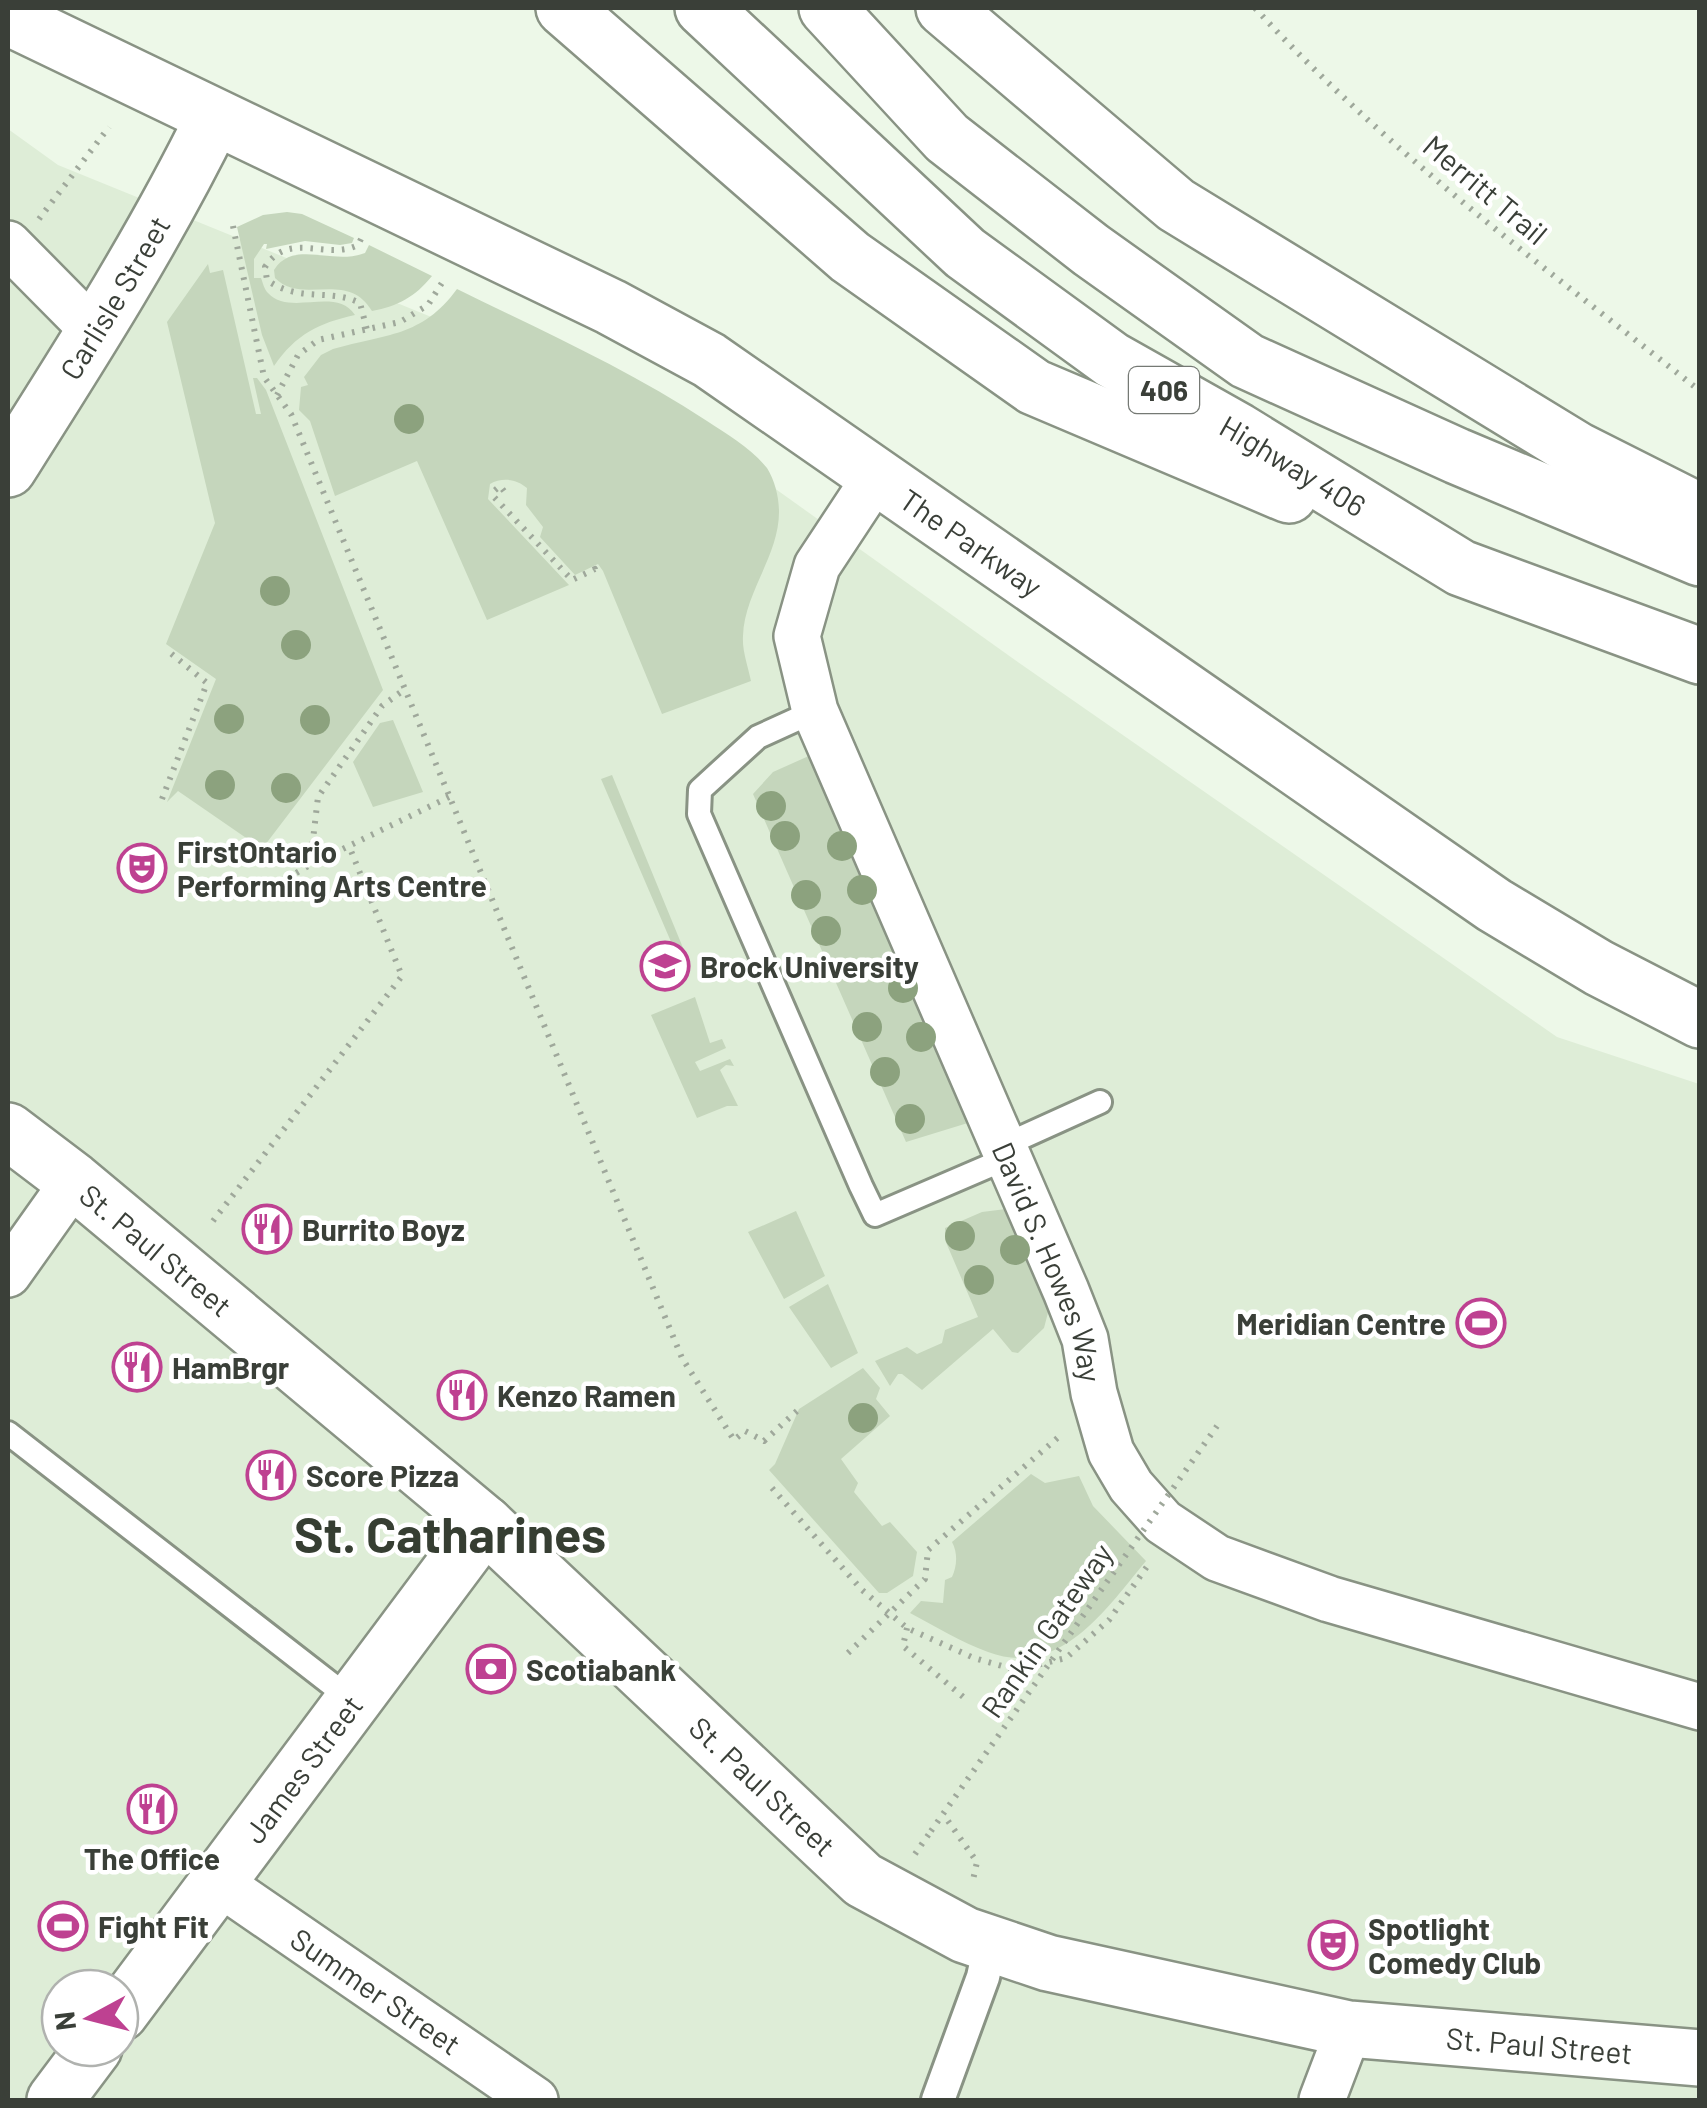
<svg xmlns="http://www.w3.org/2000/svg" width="1707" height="2108" font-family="Barlow,sans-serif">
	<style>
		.built { fill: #deedd7; fill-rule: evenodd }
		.green { fill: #c5d6bc }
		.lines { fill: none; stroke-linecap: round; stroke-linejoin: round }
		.service-casing { stroke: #899384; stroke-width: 28 }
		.pedestrian-casing { stroke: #899384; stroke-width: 38 }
		.minor-casing { stroke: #899384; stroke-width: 50 }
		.tertiary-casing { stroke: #899384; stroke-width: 60 }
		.secondary-casing { stroke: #899384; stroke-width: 60 }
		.motorway-casing { stroke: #899384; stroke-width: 60 }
		.path { stroke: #9fa89b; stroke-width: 6; stroke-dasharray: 2.5 8; stroke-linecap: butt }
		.service { stroke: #fff; stroke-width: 22 }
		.pedestrian { stroke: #fff; stroke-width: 32 }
		.minor { stroke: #fff; stroke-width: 45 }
		.tertiary { stroke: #fff; stroke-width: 55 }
		.secondary { stroke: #fff; stroke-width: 55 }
		.motorway { stroke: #fff; stroke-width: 55 }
		.path-bridge { stroke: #9fa89b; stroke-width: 6; stroke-dasharray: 2.5 8; stroke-linecap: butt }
		.tree { fill: #8ca27e }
		.labels { text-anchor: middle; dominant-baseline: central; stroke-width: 9; stroke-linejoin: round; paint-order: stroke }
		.shield { fill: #fff; stroke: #757974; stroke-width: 2.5 }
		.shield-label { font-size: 28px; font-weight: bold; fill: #3a3f38 }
		.street-label { font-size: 30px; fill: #3a3f38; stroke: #fff }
		.poi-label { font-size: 30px; font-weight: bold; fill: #3a3f38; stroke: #fff; text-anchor: start }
		.town-label { font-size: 50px; font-weight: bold; fill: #363e32; stroke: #fff }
	</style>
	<rect width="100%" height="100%" fill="#edf8e8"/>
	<path class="built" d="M8,129l50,36 614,250 343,245 542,377 142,47v1016h-1691zM60,1988h60v60h-60z"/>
	<path class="green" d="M287,212l15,2 52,24 -2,5 -12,2 -35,-4 -39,8 1,-5h-3l-10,15v19h7c2,5 3,11 7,15 22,24 68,-7 87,22 -36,8 -59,19 -81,51l-12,-31 -25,-108 26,-12z
		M369,245l63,31c-17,21 -34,30 -60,35 -25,-42 -70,-5 -97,-33l-1,-8c20,-31 58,-4 91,-17z
		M208,264l2,9 13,-3 33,144h5l-8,-36h4l9,12 117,300 -121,159 -84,-58 -11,11 49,-123 -50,-35 49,-121 -48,-201z
		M457,289c85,42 171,80 250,132 20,13 45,28 60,47 8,13 12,29 12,44 0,44 -35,81 -36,124 -1,15 5,30 8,45l-89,33 -59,-143 -5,-7 -23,11 -35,-38 3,-10 -17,-22 1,-17c-10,-9 -25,-11 -37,-4l-2,15 81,86 -82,35 -70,-159 -82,35 -25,-75 -11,-11 2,-23 7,-2 -4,-8 17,-22 12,-6c53,-15 89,-12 124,-60z
		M393,720l30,72 -50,15 -20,-45 27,-39z
		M811,755l160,367 -65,20 -153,-348 20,-22z
		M612,775l76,185 -7,5 -80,-186z
		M695,997l15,46 12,-4 4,9 -31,14 5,9 30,-12 4,7 -8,-1 -6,5 18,36h-11l-30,12 -46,-103z
		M1006,1209l4,1 40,95 -6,23 -26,25 -6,-1 -19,-23 -71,61 -20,-16h-4l-8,12 -15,-25 32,-14 10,7 25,-11 3,-13 33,-13 -33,-77v-12l37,-16z
		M796,1211l29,65 -41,23 -36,-67z
		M828,1284l30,69 -27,15 -42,-61z
		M863,1368l17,20 -4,11 14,17 -49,43 17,24 -4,9 28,34 8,-4 27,30 -4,24 -26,17h-8l-110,-123 6,-6 24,-55z
		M1031,1474l14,9 34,-7 14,30 53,55c-40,48 -86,118 -158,91 -27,-10 -52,-25 -78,-39l11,-12 22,2 2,-23 7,-3c5,-11 6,-24 0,-35z"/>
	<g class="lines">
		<g class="service-casing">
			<path id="service" d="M815,711l-57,26 -58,53 -1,24 162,372 14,29 135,-58
				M1005,1145l95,-43
				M8,1433l345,268"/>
		</g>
		<g class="pedestrian-casing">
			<path id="pedestrian" d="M938,2100l45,-123 7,-32"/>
		</g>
		<g class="minor-casing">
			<g id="minor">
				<path d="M8,244l87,88"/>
				<path id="s1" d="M877,475l-60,91 -20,70 18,75 251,580 19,48 9,54 17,59 20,34 32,36 54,36 112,41 371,108"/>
				<path d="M8,1274l66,-93"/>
				<path id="s2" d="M218,1882l317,218"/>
				<path d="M1322,2100l27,-71"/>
			</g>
		</g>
		<g class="tertiary-casing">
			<g id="tertiary">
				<path id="s3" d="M8,17l603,290 98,53 785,545 105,63 101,52"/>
				<path id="s4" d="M8,469c73,-115 146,-229 206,-352"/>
			</g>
		</g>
		<g class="secondary-casing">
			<g id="secondary">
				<path id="s5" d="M8,1131l66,50 411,343 378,356 102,55 83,28 301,66 351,29"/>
				<path id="s6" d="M120,2013l365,-489"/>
				<path d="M55,2100l39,-52"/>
			</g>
		</g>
		<g class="motorway-casing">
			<g id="motorway">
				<path d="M564,8l286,249 184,130 255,108"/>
				<path id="s7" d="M703,8l262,245 147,107 126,71 223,137 239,88"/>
				<path d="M827,8l120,130 144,112 156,111 210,95 243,102"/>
				<path d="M944,8l232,197 401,245 123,62"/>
			</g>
		</g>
		<path class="path" d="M1255,8c132,144 293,262 445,383
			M39,219l70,-92
			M233,226l31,151 27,37 391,944 52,82 11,-9 19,10 35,-32
			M361,239l-3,6c-32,16 -69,-15 -93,22l2,13c32,23 64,8 93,23l7,27
			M277,395l21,-40 20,-15 82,-18 28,-17 17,-27
			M504,491l-4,-5 -6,5v6l78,83 23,-11 1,4
			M162,799l45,-116 -39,-32
			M310,865l8,-68 64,-91 23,-17
			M260,894l50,-29 139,-68
			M213,1221l189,-245 -53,-130
			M772,1488l90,102 45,38 67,30 42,12 50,-12 43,-38 42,-59
			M907,1628l-4,18 65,55
			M848,1653l77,-74 3,-29 134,-116
			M948,1821l29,41 -4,18
			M915,1854l16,-23"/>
		<use href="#service" class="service"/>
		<use href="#pedestrian" class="pedestrian"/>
		<use href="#minor" class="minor"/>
		<use href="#tertiary" class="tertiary"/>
		<use href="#secondary" class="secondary"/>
		<use href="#motorway" class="motorway"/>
		<path class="path-bridge" d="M931,1831l286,-405"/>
	</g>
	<g class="tree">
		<circle cx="409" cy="419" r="15"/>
		<circle cx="275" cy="591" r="15"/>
		<circle cx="296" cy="645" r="15"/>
		<circle cx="229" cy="719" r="15"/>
		<circle cx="315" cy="720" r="15"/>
		<circle cx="220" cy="785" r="15"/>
		<circle cx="286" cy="788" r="15"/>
		<circle cx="771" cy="806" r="15"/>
		<circle cx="785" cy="836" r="15"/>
		<circle cx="842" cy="846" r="15"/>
		<circle cx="862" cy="890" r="15"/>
		<circle cx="806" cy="895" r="15"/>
		<circle cx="826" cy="931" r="15"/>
		<circle cx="903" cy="988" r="15"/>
		<circle cx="867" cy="1027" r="15"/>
		<circle cx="921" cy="1037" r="15"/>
		<circle cx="885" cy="1072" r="15"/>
		<circle cx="910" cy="1119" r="15"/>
		<circle cx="960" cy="1236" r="15"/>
		<circle cx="1015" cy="1250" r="15"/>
		<circle cx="979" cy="1280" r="15"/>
		<circle cx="863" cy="1418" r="15"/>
	</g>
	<defs>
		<g id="theatre-ring" transform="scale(2.5)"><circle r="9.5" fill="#fff" stroke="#be4191" stroke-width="1.5"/><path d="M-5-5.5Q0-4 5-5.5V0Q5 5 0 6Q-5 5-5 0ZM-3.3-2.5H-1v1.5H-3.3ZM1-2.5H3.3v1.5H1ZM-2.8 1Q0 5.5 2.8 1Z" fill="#be4191"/></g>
		<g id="university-ring" transform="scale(2.5)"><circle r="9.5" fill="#fff" stroke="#be4191" stroke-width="1.5"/><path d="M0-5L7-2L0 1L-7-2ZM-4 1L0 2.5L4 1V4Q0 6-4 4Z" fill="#be4191"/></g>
		<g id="restaurant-ring" transform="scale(2.5)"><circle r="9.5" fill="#fff" stroke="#be4191" stroke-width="1.5"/><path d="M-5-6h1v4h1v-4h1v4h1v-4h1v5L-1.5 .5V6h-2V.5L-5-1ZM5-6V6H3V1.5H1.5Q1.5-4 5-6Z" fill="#be4191"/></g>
		<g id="stadium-ring" transform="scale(2.5)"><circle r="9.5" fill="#fff" stroke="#be4191" stroke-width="1.5"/><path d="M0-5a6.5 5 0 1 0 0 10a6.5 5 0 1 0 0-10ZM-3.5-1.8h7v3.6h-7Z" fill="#be4191"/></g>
		<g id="bank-ring" transform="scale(2.5)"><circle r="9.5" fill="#fff" stroke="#be4191" stroke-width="1.5"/><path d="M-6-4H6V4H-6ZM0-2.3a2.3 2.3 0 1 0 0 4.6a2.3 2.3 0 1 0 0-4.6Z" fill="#be4191"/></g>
	</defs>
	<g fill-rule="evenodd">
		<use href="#theatre-ring" x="142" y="868"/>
		<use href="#university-ring" x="665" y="966"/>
		<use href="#restaurant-ring" x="267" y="1229"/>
		<use href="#stadium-ring" x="1481" y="1323"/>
		<use href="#restaurant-ring" x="137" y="1367"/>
		<use href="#restaurant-ring" x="462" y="1395"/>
		<use href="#restaurant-ring" x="271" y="1475"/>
		<use href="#bank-ring" x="491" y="1669"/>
		<use href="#restaurant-ring" x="152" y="1809"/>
		<use href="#stadium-ring" x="63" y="1926"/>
		<use href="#theatre-ring" x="1333" y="1945"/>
	</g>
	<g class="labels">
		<rect class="shield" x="1129" y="367" width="70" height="46" rx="8"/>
		<g class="shield-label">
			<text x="1164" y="390">406</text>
		</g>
		<g class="street-label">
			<text transform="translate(1486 189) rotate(40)">Merritt Trail</text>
			<text stroke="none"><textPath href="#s4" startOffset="202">Carlisle Street</textPath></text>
			<text stroke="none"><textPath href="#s7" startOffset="750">Highway 406</textPath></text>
			<text stroke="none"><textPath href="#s3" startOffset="1100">The Parkway</textPath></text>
			<text stroke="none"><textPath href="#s5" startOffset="190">St. Paul Street</textPath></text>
			<text stroke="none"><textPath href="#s1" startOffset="858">David S. Howes Way</textPath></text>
			<text transform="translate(1046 1630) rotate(-55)">Rankin Gateway</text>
			<text stroke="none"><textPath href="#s6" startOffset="305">James Street</textPath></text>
			<text stroke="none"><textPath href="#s5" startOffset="1000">St. Paul Street</textPath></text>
			<text stroke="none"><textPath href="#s2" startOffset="192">Summer Street</textPath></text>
			<text stroke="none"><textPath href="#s5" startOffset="1840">St. Paul Street</textPath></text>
		</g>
		<g class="poi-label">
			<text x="177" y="851">FirstOntario<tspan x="177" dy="34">Performing Arts Centre</tspan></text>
			<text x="700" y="966">Brock University</text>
			<text x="302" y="1229">Burrito Boyz</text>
			<text x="1446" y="1323" text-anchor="end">Meridian Centre</text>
			<text x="172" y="1367">HamBrgr</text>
			<text x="497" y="1395">Kenzo Ramen</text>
			<text x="306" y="1475">Score Pizza</text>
			<text x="526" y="1669">Scotiabank</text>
			<text x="152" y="1858" text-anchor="middle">The Office</text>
			<text x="98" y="1926">Fight Fit</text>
			<text x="1368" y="1928">Spotlight<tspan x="1368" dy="34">Comedy Club</tspan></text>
		</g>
		<g class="town-label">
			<text x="450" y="1533">St. Catharines</text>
		</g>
	</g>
	<rect width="1707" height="2108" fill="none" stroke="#3a3f38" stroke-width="20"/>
	<g transform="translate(90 2018) rotate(263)"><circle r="48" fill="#ffffff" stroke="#b0b2af" stroke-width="2.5"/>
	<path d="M0-8L18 38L0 25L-18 38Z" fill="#be4191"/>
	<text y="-15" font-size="28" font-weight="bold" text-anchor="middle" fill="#3a3f38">N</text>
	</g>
</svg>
